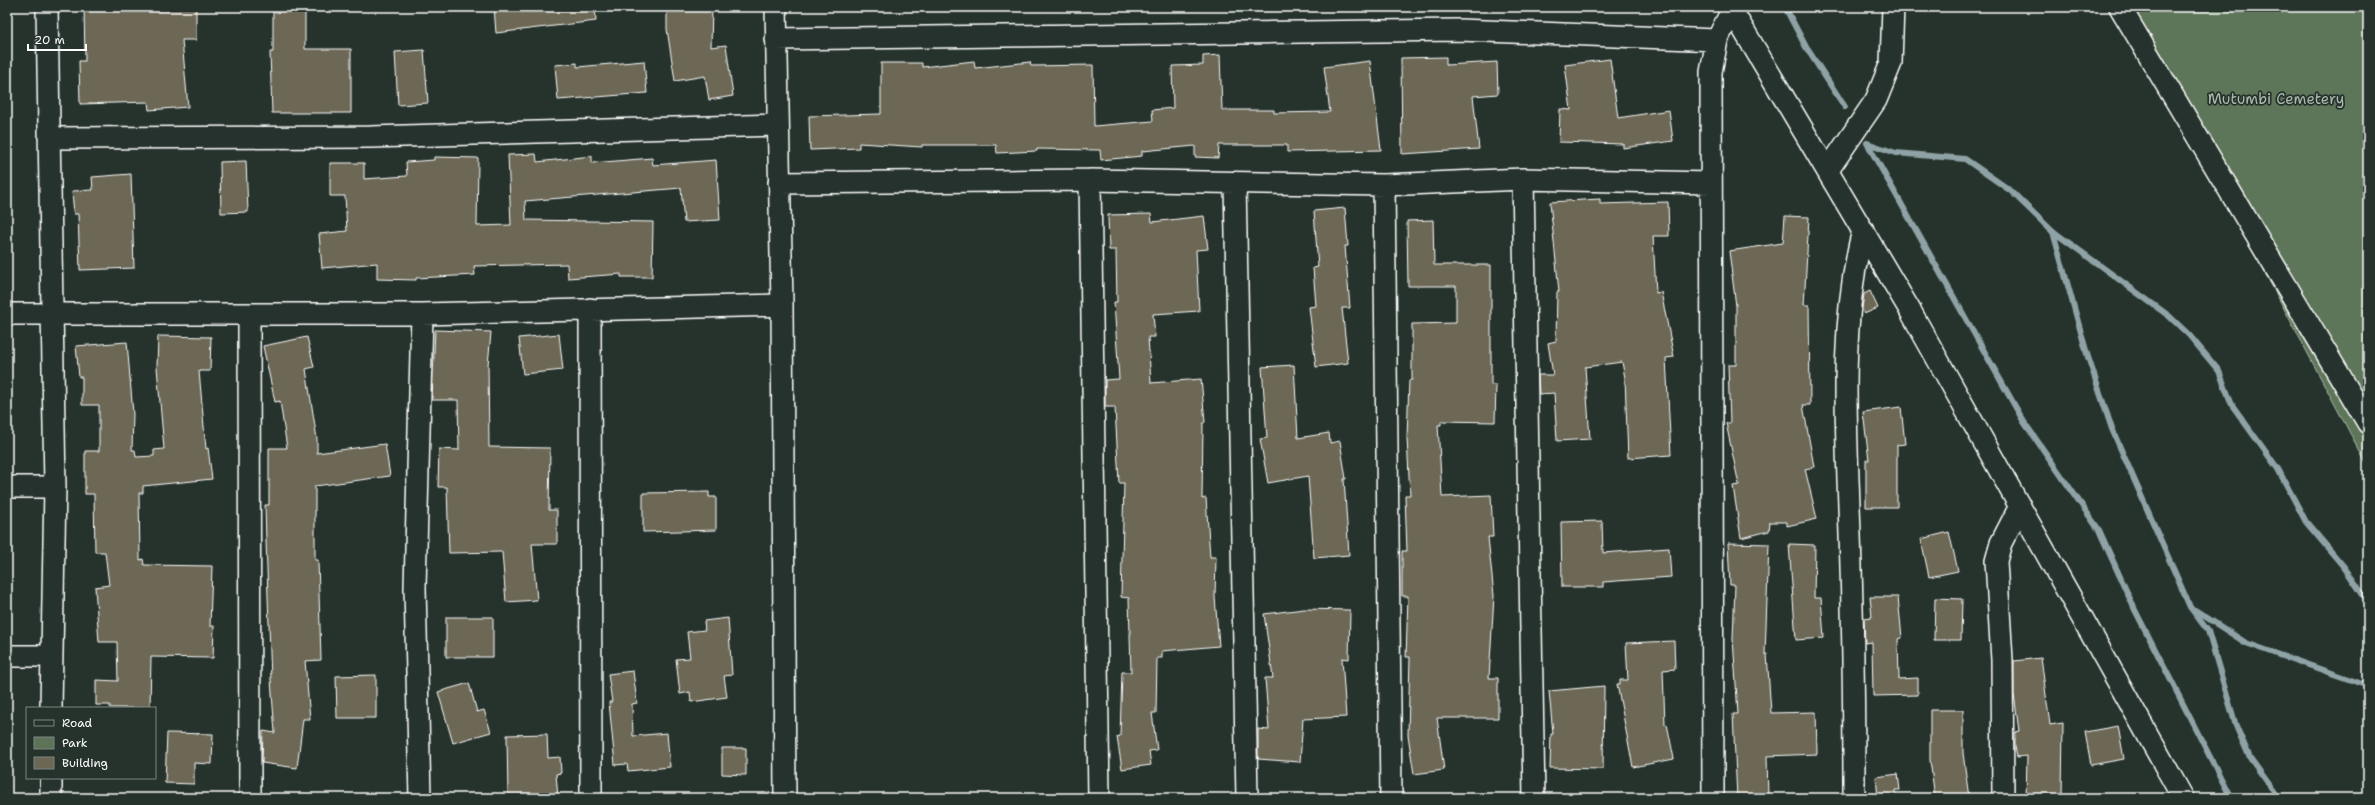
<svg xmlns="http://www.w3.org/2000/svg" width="2375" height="805" font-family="'Shantell Sans',sans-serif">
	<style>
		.green { fill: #5d7458; stroke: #aebaac }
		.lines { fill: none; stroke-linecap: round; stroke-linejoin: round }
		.stream { stroke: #8fa3a6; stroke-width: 6 }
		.building { fill: #6c6755; stroke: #fff }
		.minor-casing { stroke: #fff; stroke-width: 24 }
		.minor { stroke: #26332d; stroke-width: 21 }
		.labels { text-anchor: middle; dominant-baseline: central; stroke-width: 3.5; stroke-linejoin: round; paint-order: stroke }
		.park-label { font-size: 15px; fill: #aebaac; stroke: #26332d }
	</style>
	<rect width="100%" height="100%" fill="#26332d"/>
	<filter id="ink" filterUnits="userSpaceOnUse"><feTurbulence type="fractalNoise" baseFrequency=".025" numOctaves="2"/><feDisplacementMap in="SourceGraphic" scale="8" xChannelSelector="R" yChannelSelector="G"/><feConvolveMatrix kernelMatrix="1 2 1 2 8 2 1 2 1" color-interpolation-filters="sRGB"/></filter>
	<g filter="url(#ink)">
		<path class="green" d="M2124,7h244v460z"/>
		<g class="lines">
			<path class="stream" d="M1785,7l21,40 39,60
				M1867,143l29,10 69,6 46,32 42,41 34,122 25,75 78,178 18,24 28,95 14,32 29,40
				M1867,143l157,279 75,108 36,80 96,188
				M2054,232l115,84 20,19 30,36 13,34 46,64 28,53 38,45 24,35
				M2195,610l51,33 122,43"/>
		</g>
		<path class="building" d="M84,7h112v33h-14l6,67 -39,3 -1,-8 -68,2 -1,-43h6z
			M273,7h32v42h46v64h-79l-2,-61h3z
			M494,7h101l1,14 -100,12z
			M667,7h45l-1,40 15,-2 7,51 -24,4 -4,-24 -30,5 -8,-52z
			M424,50l4,53 -30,2 -3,-53z
			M1220,55l2,55h52v3l56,-1 -6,-45 46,-6 11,89 -94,2v-7h-68l-1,13 -23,-1v-11l-53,5v5l-41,4 -1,-10 -63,-1v2l-40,2 -1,-8h-74v2l-63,-4v5l-49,2 -1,-34 72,-2v-51h41v4l52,-6 1,7 55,-6 1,4 62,-1 1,61 59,-5 -1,-11 21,-2 -1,-42 31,-1v-9z
			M1446,57v8l51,-3 1,32 -25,2 6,53 -77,5 -1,-96z
			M1610,59l8,59 51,-8 4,31 -50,7v-4l-64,-2 1,-33 11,1 -6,-45z
			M644,61l3,32 -89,7 -3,-35 22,-2v4z
			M536,154l1,8 55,-6v7l60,-5 1,7 63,-5 4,60 -36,2 -3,-34 -156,13 1,19 127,2 -1,55h-31v-3l-53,4 -1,-14 -93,2 1,9 -59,3v2l-39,-1v-16l-55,5 -3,-34 28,-3 -2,-35h-15v-33h34v16l43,-3 -1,-14 28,-2v-3l44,1 -1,68 34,-1 -3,-70z
			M246,161l2,51 -27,1 -1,-51z
			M131,174l3,94 -54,2 -2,-56h-4l-2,-23 21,-1 -1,-13z
			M1600,199v5l68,-2 1,34h-16l3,57 5,-1 13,65 -8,1 5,97 -43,3 -3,-80 -3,-16 -37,5 5,72 -33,2 -3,-48 -15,1 -1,-19h15l-5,-32 8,-2 1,-49h2l-9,-90z
			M1345,208l3,38h-3l5,62h-8l6,55 -32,4 -7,-60 7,-1 -3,-38 5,-1 -4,-56z
			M1151,214l1,8 52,-6 4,33 -12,1 3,61 -46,3 2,23h-7l3,46 50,-4 4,43 -2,1 -1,76 4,-1 4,59h6l-1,40 4,49 -57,5v7h-5l-1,55h-4l5,37 -8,1 2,14 -29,4 -5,-32 3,-1 2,-64h9l-2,-74 -8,-1 3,-114h-5l-4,-76h-10v-27l14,-1 -5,-77h3l-1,-52h-7l-1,-35z
			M1785,216l24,1 -5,88h5l1,100h-7l11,62 -9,2 12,50 -30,7v-4h-17l-1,9 -28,7 -8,-52 6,-1 -13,-62h4l-2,-58h8v-59l-7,-55 54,-8z
			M1433,220l1,45h57v120h5l-1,37 -54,-1v4h-3l4,72 49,-2 2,42h-5l6,59 -5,82h9v40h-61l7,52 -30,4 -6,-39 2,-78h-4l2,-61h-6v-45h5l-2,-56h5l-3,-57 2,-58h3v-56l44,-1v-37h-48l-1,-65z
			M1870,291l8,17 -14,6 -2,-5 2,-15z
			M435,330l56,2 -3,33 1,82 61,1 -1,62h8v34h-25l5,56 -31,2 -4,-50 -53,1 -2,-66h-9l1,-38 20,1 -1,-50h-26z
			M559,334l4,36 -40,4 -4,-36z
			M158,336l53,1 -1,34h-11l7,78 2,-1 4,31 -69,7v7h-4l1,67 3,-1 1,6 68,1 -2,60h4l-1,32 -62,-1 -1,51h-40v-3h-14v-25l22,1 -1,-39h-18l-4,-55 14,-2 -4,-33h-10l-1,-58h-9v-43h14v-46h-17v-28h-3l-3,-31 51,-4 6,72 -1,36h3l1,7 18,-1v-6l10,-1 -7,-82z
			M307,337l7,30 -8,2 11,70v14l68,-9 5,32 -75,10v74h3l3,100 -16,1 5,58h-7l-6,49 -35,-5 1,-32 12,2 -4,-53 -5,-139 -1,-36h4v-57h18l-7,-47 -5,1 -12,-56z
			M1294,365l4,73 31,-5 1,10 10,-2 6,38h-2l5,76 -35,3 -6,-82 -40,7 -8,-44 7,-1 -5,-71z
			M1901,407l4,37 -8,1v62h-31v-47h3l-6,-48z
			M709,492v5h7v33l-73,2v-39z
			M1602,521l1,32 66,-5 2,29 -68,5v5h-41l-1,-65z
			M1949,532l9,39 -29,6 -8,-38z
			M1728,543l41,1 -4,110h2l4,59 45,-1 1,42 -50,2 1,42h-31l-4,-84h5l-5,-75 2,-54h-5z
			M1789,544l26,1 -1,53h7l3,40 -28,2z
			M1870,597h28l4,41 -4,1 1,40 19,-1v17l-45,1 -1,-54 -7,1 -1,-25 8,-1z
			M1935,598l27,1 -1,41h-27z
			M1304,609l46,1 -1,49 -7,-1 4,59 -43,2 -3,43 -42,-3v-30l11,1 -4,-52h8l-9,-64z
			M446,617h47v40h-47z
			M728,618l4,57 -8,1 3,21 -36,5 -1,-10 -10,2 -4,-35 14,-1 -3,-26 18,-2 -1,-9z
			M1674,641l1,28 -12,1 2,55 2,-1 7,35 -41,8 -16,-83h3v-4h8l-2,-37z
			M2041,658l9,67 13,-2 -1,75h-36l1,-42 -10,1 -2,-10v-15l4,-1 -5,-37v-33z
			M633,671l4,32 -5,1 1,32 34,-3 3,34 -42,4 -1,-7 -12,1 -6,-63h3l-4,-28z
			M376,675v43h-39l-1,-42z
			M469,683l8,29 7,-2 7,22 -38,11 -15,-51z
			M1604,686l-1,83 -53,-1 1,-34h2l-4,-43z
			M1930,710h33v43l6,45h-34l-5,-38z
			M2118,726l6,33 -33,6 -6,-33z
			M167,733l46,1 -1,30 -18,-1v21l-29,-1z
			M547,734l1,24 12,-1 1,16 -5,1 2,24h-50l-1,-63z
			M722,748h24v27l-24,-1z
			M1898,774l2,16h-5v8h-17l-2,-21z"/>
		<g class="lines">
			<g class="minor-casing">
				<path id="minor" d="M47,7l8,480 -4,221
					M776,7l6,298 3,493
					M1730,7l181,305 272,486
					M2120,7l248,416
					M776,39l683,-9 258,10
					M49,138l322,-1 406,-12
					M1828,170l48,-70 15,-37 2,-56
					M1523,179l11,619
					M1090,180l9,618
					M779,183l311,-3 294,5 139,-6 188,4
					M1235,183l12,615
					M1384,185l7,613
					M590,309l1,489
					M7,314h415l360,-9
					M249,314l1,484
					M7,487h48
					M7,656h43
					M51,778v20
					M420,798l-5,-210 7,-274
					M1713,798l-2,-726 6,-32 15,-30
					M1854,798c0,-88 -1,-176 -4,-263 -3,-101 -12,-206 13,-305
					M2003,798l-1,-138 -6,-99 5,-18 19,-37"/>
			</g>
			<use href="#minor" class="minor"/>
		</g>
	</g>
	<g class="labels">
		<g class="park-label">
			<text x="2276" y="99">Mutumbi Cemetery</text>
		</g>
	</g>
	<rect width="2375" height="805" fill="none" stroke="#26332d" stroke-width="24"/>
	<rect x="12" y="12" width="2351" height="781" fill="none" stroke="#fff" stroke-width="1.5" filter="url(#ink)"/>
	<rect x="26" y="707" width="130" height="72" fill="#26332d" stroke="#7d8581"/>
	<rect x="34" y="720" width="20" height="6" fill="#26332d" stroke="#7d8581"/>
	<text x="62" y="727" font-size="12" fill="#ffffff">Road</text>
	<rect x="34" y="737" width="20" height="12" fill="#5d7458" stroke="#7d8581"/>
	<text x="62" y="747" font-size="12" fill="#ffffff">Park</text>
	<rect x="34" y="757" width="20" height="12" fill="#6c6755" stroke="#7d8581"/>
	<text x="62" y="767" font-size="12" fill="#ffffff">Building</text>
	<path d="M28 44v6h58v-6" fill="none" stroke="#ffffff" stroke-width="2"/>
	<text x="34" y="44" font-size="12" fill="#ffffff" stroke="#26332d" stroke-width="3" paint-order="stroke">20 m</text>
</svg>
